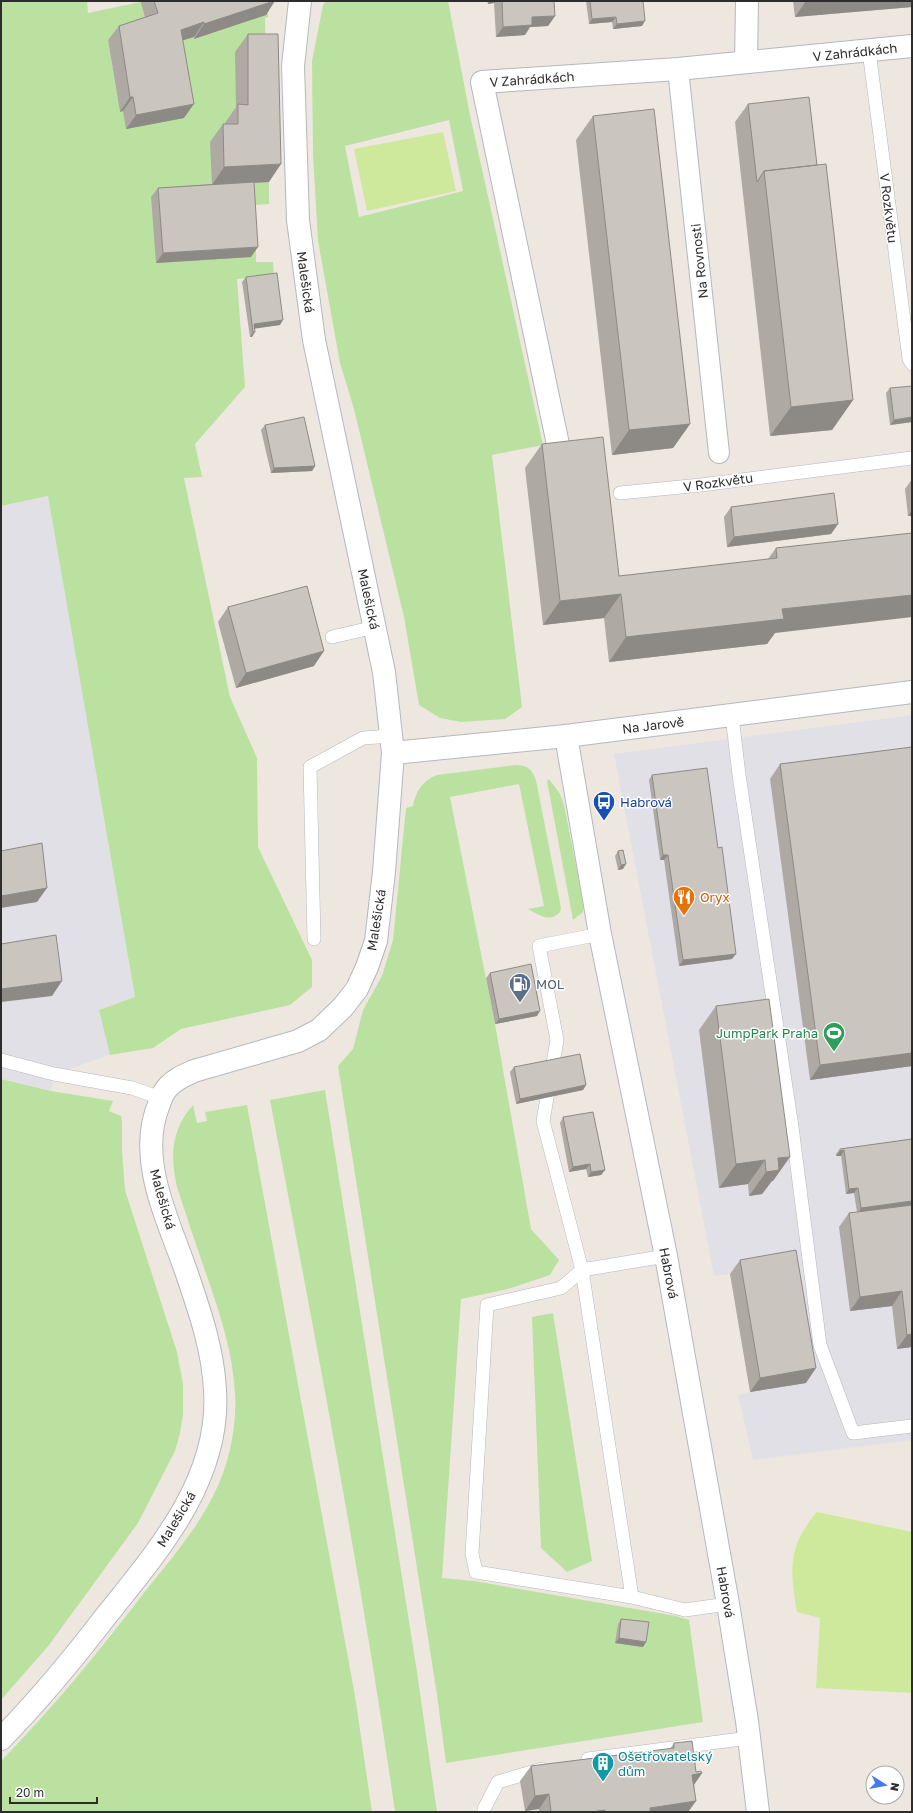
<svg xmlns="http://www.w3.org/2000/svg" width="913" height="1813" font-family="'Golos Text',sans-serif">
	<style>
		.industrial { fill: #e2e0e7 }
		.green { fill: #bbe1a0; fill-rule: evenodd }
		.pitch { fill: #cee89c }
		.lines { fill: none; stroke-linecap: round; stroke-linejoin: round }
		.service-casing { stroke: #b4b7bf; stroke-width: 14 }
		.pedestrian-casing { stroke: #b4b7bf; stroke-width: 22 }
		.minor-casing { stroke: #b4b7bf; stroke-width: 24 }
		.tertiary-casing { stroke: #b4b7bf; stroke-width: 24 }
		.service { stroke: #fff; stroke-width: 13 }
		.pedestrian { stroke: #fff; stroke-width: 20 }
		.minor { stroke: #fff; stroke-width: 22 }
		.tertiary { stroke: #fff; stroke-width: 22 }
		.wall { fill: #aea9a3 }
		.shaded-wall { fill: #8d8a85 }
		.building { fill: #cac5be; stroke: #8d8a85 }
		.labels { text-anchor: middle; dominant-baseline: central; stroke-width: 3; stroke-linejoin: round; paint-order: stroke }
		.street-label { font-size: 13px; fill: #2d2d2d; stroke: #fff }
		.transit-label { font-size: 13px; fill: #164399; stroke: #fff; text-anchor: start }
		.food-label { font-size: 13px; fill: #c56008; stroke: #fff; text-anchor: start }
		.service-label { font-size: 13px; fill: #4e5e75; stroke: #fff; text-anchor: start }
		.leisure-label { font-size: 13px; fill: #27864d; stroke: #fff; text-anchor: end }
		.culture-label { font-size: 13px; fill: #0d838f; stroke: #fff; text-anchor: start }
	</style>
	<rect width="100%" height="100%" fill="#eee7e0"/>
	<path class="industrial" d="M48,496l87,502 -36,12 11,45 -56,19 -3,17 -50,-12v-573z
		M912,715v725l-159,20 -15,-65 12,-3 -20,-118 -16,2 -100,-522z"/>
	<path class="green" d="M1,1h86l1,12 57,-12 3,26 -40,13 12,72 3,-1 48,-67 23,-7 1,2 70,-24 1,-14h2v16l-3,1 1,34 -30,71 -11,19 -13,43 57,-3v22l-13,1v57h17l1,14 -37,3 8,108 -50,57 7,33 -18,1 46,219 27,61 1,89 54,113v27l-22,18 -109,24 -28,19 -43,7 -11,-45 36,-13 -87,-501 -47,10z
		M326,1h122l22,114 73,330 -51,10 30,252 -17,12 -44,3 -21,-4 -21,-13 -15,-88 -50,-208 -14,-46 -22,-122 -5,-87 -1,-93 11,-56zM449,120l14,71 -104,26 -14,-71z
		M516,765c12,0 16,5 20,15l25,128 -1,4c-10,11 -21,3 -32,-3l16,-3 -25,-122 -69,13 45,227 36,205 28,31 -9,15 -42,14 -47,10 -19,279 32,3 202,35 13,4 14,102 -257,41 -9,-68 -99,-629 15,-17 10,-39 19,-34 11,-36 13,-132 7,-2c2,-14 10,-26 24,-31z
		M549,779l11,15 4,11 20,101 -1,6 -10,8 -26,-139z
		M1,1079l50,12 62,10 -4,10 12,5 1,6v29l3,39 52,162 6,32v31l-3,18 -5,18 -37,72 -89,122 -48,55z
		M325,1090l92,582 20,140h-42c-34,-239 -80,-475 -125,-712z
		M193,1105l4,18 10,-2 -2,-9 42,-7 108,591 17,116h-371v-51c53,-54 100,-112 146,-172 24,-30 50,-60 67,-95 15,-29 23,-67 21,-100 -2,-40 -14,-77 -27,-115 -11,-31 -21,-61 -31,-92 -7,-30 -6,-58 16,-82z
		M553,1313l39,248 -25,11 -26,-24 -9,-231z"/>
	<path class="pitch" d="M443,132l13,59 -89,20 -13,-62z
		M817,1512l95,20v161l-96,-5 4,-70 -23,-6c-7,-42 -10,-65 20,-100z"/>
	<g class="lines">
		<g class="service-casing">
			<path id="service" d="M869,51l40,308 3,5
				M620,493l81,-8 211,-27
				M332,637l43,-10
				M732,716l7,59 53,352 28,218 33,88 59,-7
				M600,934l-61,12 18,94 -14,81 39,149 50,327
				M314,939l-4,-172 53,-29 28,-2
				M1,1060l53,14 78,14 29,10
				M666,1256l-84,14 -21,18 -74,17 -15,249 4,18 156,25 53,13 43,-6
				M588,1759l161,-21
				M484,1812v-3l14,-27 44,-13"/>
		</g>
		<g class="pedestrian-casing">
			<path id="pedestrian" d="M678,69l41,384"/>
		</g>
		<g class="minor-casing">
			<path id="minor" d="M746,62l1,-61
				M560,454l-78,-372 196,-13 234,-23
				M566,736l34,198 66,322 62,348 19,117 11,91"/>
		</g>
		<g class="tertiary-casing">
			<path id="tertiary" d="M393,753l173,-17 346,-44
				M1,1739c38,-39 72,-80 105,-123 52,-65 115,-137 109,-226 -2,-40 -15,-78 -28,-116 -18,-53 -51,-114 -28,-170 2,-6 5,-13 9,-17 7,-8 17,-12 26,-16l104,-30 21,-11 24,-23 14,-18 10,-22 9,-26 8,-69 9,-119 -9,-81 -70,-332 -16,-120 -5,-154 7,-65"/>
		</g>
		<use href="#service" class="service"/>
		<use href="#pedestrian" class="pedestrian"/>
		<use href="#minor" class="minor"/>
		<use href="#tertiary" class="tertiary"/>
	</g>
	<path class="wall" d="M142,1h132l-8,14 -72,24v-2l-11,3 1,78 -58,11 -3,-18 -3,1 -12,-72 11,-14 26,-9 -4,-14z
		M487,1h67l1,15 -7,10 -18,1 -5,8 -29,2 -2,-34 -6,1z
		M586,1h57l-1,25 -29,3 -1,-7 -23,2z
		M793,1h119v6l-117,10z
		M248,34l21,148 -15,1 -3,74 -95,6 -5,-66 7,-9 54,-4 -2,-42 13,-18h2v-1l11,-16 -1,-55z
		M748,104l69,61 36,235 -21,30 -62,6 -35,-314z
		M593,116l97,308 -17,24 -61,7 -36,-315z
		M246,277l34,48 -25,3 -3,9h-2l-8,-55z
		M890,388l22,34 -22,3 -4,-32z
		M265,425l50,41 -3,5 -41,2 -10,-43z
		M542,444l77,132 149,-17 8,-11 136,-15 -137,100 -8,11 -158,18 -5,-44 -61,7 -18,-157z
		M912,479v37h-4l-3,-27z
		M731,507l107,17 -7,10 -104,13 -3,-30z
		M228,607l86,59 -78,22 -18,-66z
		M912,747v319l-102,14 -40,-301 10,-15z
		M652,775l80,184 -53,7 -15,-106h-4l-11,-80z
		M618,851l5,18 -5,1 -3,-14z
		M490,973l47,43 -42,8 -9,-46z
		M716,1006l57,175h-1l-10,13 -13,2 -1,-12 -29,4 -20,-158z
		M514,1067l72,18 -3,5 -67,14 -6,-32z
		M563,1117l42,53 -4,5 -13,2 -2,-8 -17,3 -9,-49z
		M912,1139v208l-15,2 -5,-43 -42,5 -11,-84 10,-14 8,-1 -3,-19 -8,1 -5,-38h-5v-2l4,-5z
		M740,1260l66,123 -56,9 -20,-118z
		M621,1619l25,23 -3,5 -28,-4 3,-19z
		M674,1743l22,29 6,1 -8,11 2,17 -8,11h-149v-3l-14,2 -5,-30 11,-15 139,-17z"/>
	<path class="shaded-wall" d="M274,1h1l-9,14 -72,24 10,-15z
		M489,1h7l-2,2 -6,1z
		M806,1h106v6l-117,10z
		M555,16l-7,10 -18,1 -5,8 -29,2 7,-10 29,-10z
		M616,17l-4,5 -23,2 3,-5z
		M645,21l-3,5 -29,3 4,-5z
		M204,22l-10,15 -23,7 10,-14z
		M130,97h3l-10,14 -3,1z
		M194,104l-10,14 -58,11 10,-14z
		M281,164l-12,18 -57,3 12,-18z
		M258,247l-7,10 -95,6 7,-10z
		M283,320l-3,5 -27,4 1,-5z
		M253,332h2l-3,5h-2z
		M853,400l-21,30 -62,6 21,-29z
		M912,417v5l-22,3 4,-5z
		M690,424l-17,24 -61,7 17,-25z
		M315,466l-3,5 -41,2 3,-5z
		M912,510v6h-4z
		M838,524l-7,10 -104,13 7,-10z
		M621,594l-17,24 -61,7 17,-24z
		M912,595v22l-137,16 -8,11 -158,18 17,-25 156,-28z
		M324,651l-10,15 -78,22 10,-15z
		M663,855h5l-4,5h-4z
		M626,864l-3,5 -5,1 3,-5z
		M47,888l-10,14 -36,6v-12z
		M736,954l-4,5 -53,7 4,-6z
		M62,981l-10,15 -51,6v-13z
		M540,1011l-3,5 -42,8 4,-5z
		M912,1053v13l-102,14 10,-15z
		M586,1085l-3,5 -67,14 4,-5z
		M844,1150l-3,6h-5l4,-5z
		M790,1157l-17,24h-1l-10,13 -13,2 17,-24 12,-14z
		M765,1160l-17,24 -29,4 17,-24z
		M590,1164l-4,5 -17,3 4,-5z
		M605,1170l-4,5 -13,2 3,-5z
		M858,1188l-4,5 -8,1 3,-5z
		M912,1201v4l-54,8 3,-5z
		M902,1291l-10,15 -42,5 10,-14z
		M912,1334v13l-15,2 10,-14z
		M816,1368l-10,15 -56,9 10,-14z
		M619,1638l27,4 -3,5 -28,-4z
		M702,1773l-10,15v-13z
		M549,1794l-10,15 -14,2 10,-15z
		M696,1801l-8,11h-42l4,-4z
		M605,1810l-1,2h-13z"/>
	<path class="building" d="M154,1h120l-70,23v-2l-23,8 13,74 -58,11 -3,-18h-3l-11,-71 39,-13z
		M502,1h52l1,15 -23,1v8l-29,2z
		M590,1h53l2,20 -28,3 -1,-7 -24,2z
		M248,34h30l3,130 -57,3 -1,-43h15v-20l10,1z
		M809,97l8,68 -53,6 -7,11 -9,-78z
		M654,109l36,315 -61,6 -36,-314z
		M826,164l27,236 -62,7 -27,-236z
		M254,182l4,65 -95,6 -5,-65z
		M277,273l6,47 -29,4 1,8h-2l-7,-55z
		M912,386v31l-18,3 -4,-32z
		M304,417l11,49 -41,2 -9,-43z
		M603,437l16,139 158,-18 -1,-10 136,-15v62l-130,14 2,10 -158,18 -5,-43 -61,7 -18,-157z
		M834,493l4,31 -104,13 -3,-30z
		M307,586l17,65 -78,22 -18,-66z
		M912,747v306l-92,12 -40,-301z
		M707,768l11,80 4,-1 14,107 -53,6 -15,-105h-5l-11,-80z
		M42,843l5,45 -46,8v-45z
		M623,850l3,14 -5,1 -3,-14z
		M56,935l6,46 -61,8v-45z
		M531,964l9,47 -41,8 -9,-46z
		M769,999l21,158 -12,1 1,12 -13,2 -1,-12 -29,4 -20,-158z
		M580,1054l6,31 -66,14 -6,-32z
		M593,1112l12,58 -14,2 -1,-8 -17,3 -10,-50z
		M912,1139v62l-51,7 -3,-20 -9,1 -5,-39 -4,1v-2z
		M912,1205v129l-5,1 -5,-44 -42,6 -11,-84z
		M796,1250l20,118 -56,10 -20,-118z
		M621,1619l28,3 -3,20 -27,-4z
		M692,1741l4,31 5,-1 1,2 -10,2 4,26 -46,7v4h-45v-2l-14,2h-40l-2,-18 -14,2 -4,-30 143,-18v-5z"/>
	<defs>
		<g id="bus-pin" transform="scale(1.15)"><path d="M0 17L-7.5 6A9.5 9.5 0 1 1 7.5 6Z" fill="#1a4fb4" stroke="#fff"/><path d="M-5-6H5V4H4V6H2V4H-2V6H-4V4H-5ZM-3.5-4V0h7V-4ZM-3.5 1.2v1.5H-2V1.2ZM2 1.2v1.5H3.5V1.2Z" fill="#fff"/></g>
		<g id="restaurant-pin" transform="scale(1.15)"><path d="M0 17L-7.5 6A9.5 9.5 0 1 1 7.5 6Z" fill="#e8710a" stroke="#fff"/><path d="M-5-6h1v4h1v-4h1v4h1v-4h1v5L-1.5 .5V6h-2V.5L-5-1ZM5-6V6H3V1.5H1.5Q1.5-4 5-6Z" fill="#fff"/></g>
		<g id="fuel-pin" transform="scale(1.15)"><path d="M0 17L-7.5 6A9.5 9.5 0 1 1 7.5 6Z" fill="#5c6f8a" stroke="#fff"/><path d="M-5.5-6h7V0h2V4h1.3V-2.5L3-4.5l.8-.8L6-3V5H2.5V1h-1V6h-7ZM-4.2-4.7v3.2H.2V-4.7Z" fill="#fff"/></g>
		<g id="stadium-pin" transform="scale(1.15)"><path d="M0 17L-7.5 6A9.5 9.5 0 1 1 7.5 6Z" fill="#2e9e5b" stroke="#fff"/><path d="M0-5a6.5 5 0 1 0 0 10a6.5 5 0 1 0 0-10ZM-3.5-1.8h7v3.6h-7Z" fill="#fff"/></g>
		<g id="building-pin" transform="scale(1.15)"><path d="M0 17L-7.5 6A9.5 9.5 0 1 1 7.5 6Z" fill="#0f9aa8" stroke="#fff"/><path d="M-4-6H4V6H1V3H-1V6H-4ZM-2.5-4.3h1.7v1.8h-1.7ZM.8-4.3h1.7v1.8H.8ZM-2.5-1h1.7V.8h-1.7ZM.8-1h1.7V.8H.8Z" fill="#fff"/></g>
	</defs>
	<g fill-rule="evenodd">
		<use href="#bus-pin" x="604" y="802"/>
		<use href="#restaurant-pin" x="684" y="897"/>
		<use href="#fuel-pin" x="520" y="984"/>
		<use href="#stadium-pin" x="834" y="1033"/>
		<use href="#building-pin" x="603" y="1763"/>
	</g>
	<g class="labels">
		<g class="street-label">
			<text transform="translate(855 52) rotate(-6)">V Zahrádkách</text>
			<text transform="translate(532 79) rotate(-4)">V Zahrádkách</text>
			<text transform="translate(889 208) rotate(83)">V Rozkvětu</text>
			<text transform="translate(699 261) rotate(-96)">Na Rovnosti</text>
			<text transform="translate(306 282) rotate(82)">Malešická</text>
			<text transform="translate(718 482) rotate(-8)">V Rozkvětu</text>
			<text transform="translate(369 599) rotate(78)">Malešická</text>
			<text transform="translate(653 725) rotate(-7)">Na Jarově</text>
			<text transform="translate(376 920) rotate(-81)">Malešická</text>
			<text transform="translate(163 1199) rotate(74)">Malešická</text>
			<text transform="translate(669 1273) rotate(79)">Habrová</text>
			<text transform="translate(176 1519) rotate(-59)">Malešická</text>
			<text transform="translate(726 1592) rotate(80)">Habrová</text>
		</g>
		<g class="transit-label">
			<text x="620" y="802">Habrová</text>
		</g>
		<g class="food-label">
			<text x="700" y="897">Oryx</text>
		</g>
		<g class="service-label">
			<text x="536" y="984">MOL</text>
		</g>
		<g class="leisure-label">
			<text x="818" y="1033">JumpPark Praha</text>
		</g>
		<g class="culture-label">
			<text x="618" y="1756">Ošetřovatelský<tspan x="618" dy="15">dům</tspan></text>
		</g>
	</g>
	<rect width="913" height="1813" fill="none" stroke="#2d2d2d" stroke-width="4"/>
	<g transform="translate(885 1785) rotate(101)"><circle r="19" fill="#ffffff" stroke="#ababab"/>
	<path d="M0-3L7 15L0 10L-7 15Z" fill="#4976f2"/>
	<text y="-6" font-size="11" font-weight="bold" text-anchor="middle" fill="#2d2d2d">N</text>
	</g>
	<path d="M10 1797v6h87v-6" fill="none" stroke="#2d2d2d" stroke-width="2"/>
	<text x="16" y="1797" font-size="12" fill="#2d2d2d" stroke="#ffffff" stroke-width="3" paint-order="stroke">20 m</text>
</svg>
